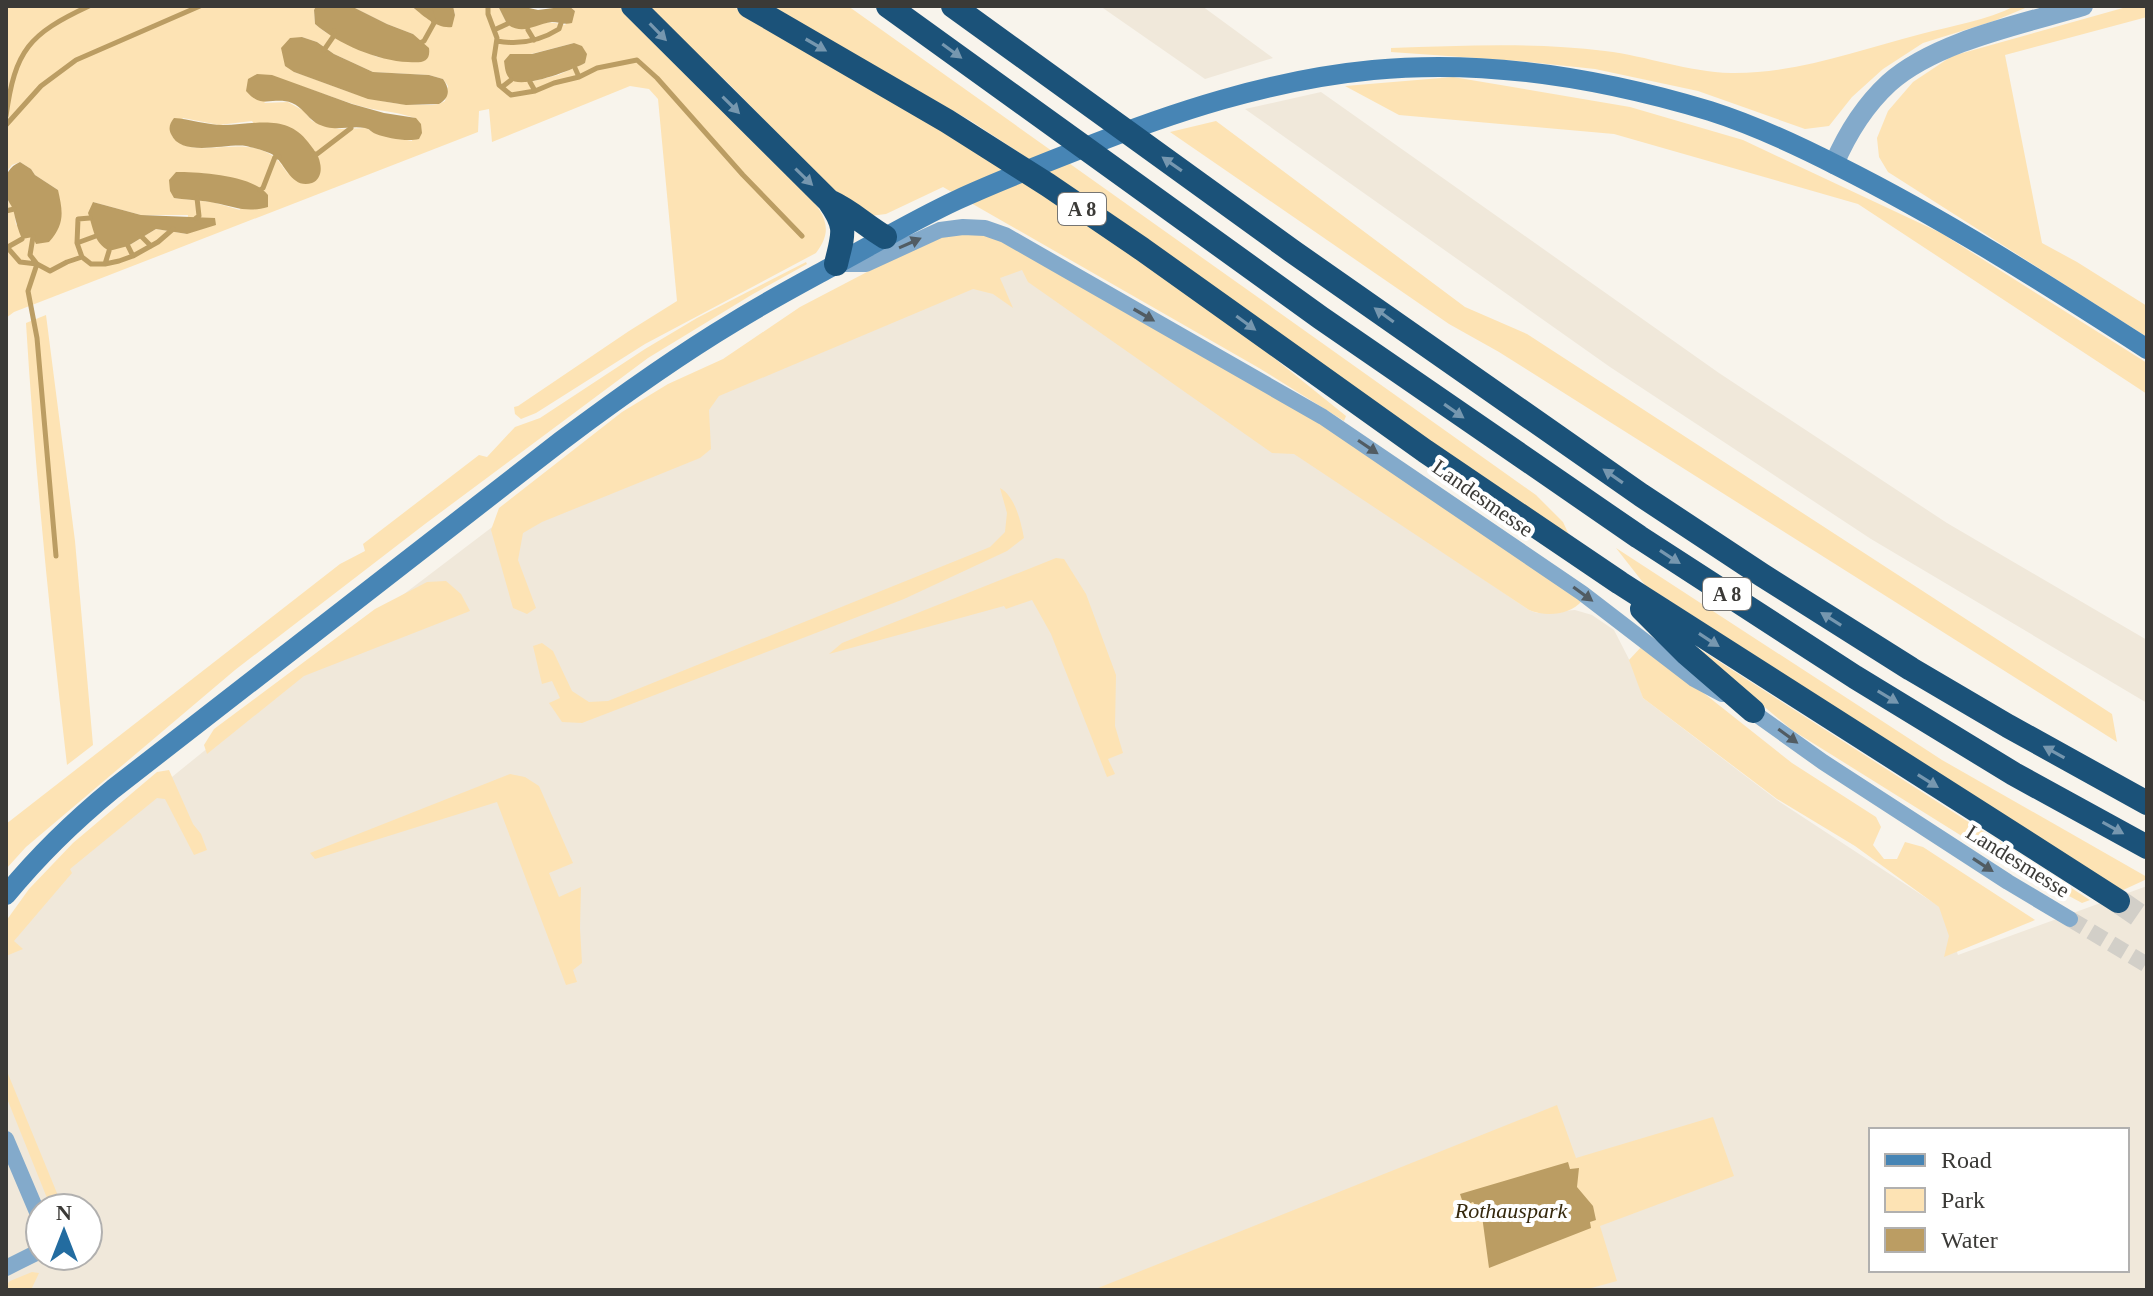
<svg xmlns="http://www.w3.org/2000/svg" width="2153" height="1296" font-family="'Times New Roman',serif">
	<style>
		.built { fill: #f0e8da; fill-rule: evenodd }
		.green { fill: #fde3b4; fill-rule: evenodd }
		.water { fill: #bb9d63 }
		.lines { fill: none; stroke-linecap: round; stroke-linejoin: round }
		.stream { stroke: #bb9d63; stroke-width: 5 }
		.minor-tunnel { stroke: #d2cfc8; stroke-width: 16; stroke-dasharray: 16 8; stroke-linecap: butt }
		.motorway-tunnel { stroke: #d2cfc8; stroke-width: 24; stroke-dasharray: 24 12; stroke-linecap: butt }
		.minor { stroke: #83aacb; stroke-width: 16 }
		.tertiary { stroke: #83aacb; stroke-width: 20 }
		.secondary { stroke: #4785b5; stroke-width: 20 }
		.motorway { stroke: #1b5279; stroke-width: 24 }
		.oneway { fill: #7697af }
		.oneway2 { fill: #515c63 }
		.labels { text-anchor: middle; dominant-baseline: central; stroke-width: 8; stroke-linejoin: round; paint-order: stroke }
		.shield { fill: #fff; stroke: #767573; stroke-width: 2 }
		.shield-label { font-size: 20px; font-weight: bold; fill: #3b3a37 }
		.street-label { font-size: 22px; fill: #3b3a37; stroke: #fff }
		.park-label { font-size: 22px; font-style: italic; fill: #35280d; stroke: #fff }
	</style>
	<rect width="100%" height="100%" fill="#f8f4ec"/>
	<path class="built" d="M1100,6h102l71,52 -68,21z
		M1321,92l398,281 228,150 200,117v63l-276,-164 -261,-172 -365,-258z
		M993,249l536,361 8,3 38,-3 17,5 22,15 20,39 9,29 134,102 163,107 18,48 189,-69v404h-2141v-363l45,-52 253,-205 212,-161 180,-122zM1871,1130h256v140h-256zM40,1208h48v48h-48z"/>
	<path class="green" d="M6,6h310l-2,4 1,14 10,8 52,25 44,5 -8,-28 -26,-10 -36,-18h60l5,4 39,5 -2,-9h45l9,18c18,0 41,-4 58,1l10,-14 -6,-5h50l187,185c16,22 30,36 10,62l-171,91 -109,69 -15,6 -6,-5 -1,-7 4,-1 111,-75 48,-30 -19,-202 -9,-10 -19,-3 -138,56 -3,-33 -10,2 -1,21 -464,180 -8,6v-120l8,11 2,16 42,-35 -23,-15 -4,-6 -11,-7 -8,3 -6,8zM302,37l15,5 17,12 39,18 56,3 14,4 5,7 -3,15c-8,5 -16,4 -24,4 -47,0 -83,-18 -127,-33zM574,43l11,20 -27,12 -28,7 -20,-28h21zM287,82c23,6 44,15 66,22 21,7 42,7 62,14l-3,23 -35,-7 -11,-6 -27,1 -27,-8 -8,-10 -16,-9 -24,1zM183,118l36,7 33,-4 37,54c-5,-6 -10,-15 -16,-19 -31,-23 -81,7 -101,-20zM200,173l33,5 7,32 -28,-8 -38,-4zM93,202l48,13h47l-1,19 -31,-5 -28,17z
		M646,6h86l234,137 138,92 155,111 87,70 -2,5 -85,-53 -316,-181 -57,27 -16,2 -10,-4 -36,-31 -98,-100 -37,-32z
		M770,6h78l688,489 27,27 8,17 -195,-135 -315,-224 -90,-59z
		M2015,6h15l-36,15 -71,22 -40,26 -31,28 -23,29 -24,3 -107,-38 -103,-22 -76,-8 -128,-9v-4c71,-2 143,-6 214,3 42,5 83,21 126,22 65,1 128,-23 190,-39 31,-8 66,-14 94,-28z
		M2130,6h17v11l-142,38 37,188 35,19 70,44v31l-259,-165 -9,-15 -2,-19 11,-27 25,-29 39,-26z
		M1453,77l177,30 113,33 198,93 206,130v31l-289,-190 -244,-70 -215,-19 -54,-29z
		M1216,121l249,186 62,27 585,380 5,28 -618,-390 -50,-28 -279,-192z
		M956,233l33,1 334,191 259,176c-12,14 -36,16 -53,9l-235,-156 -22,-1 -244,-171 -6,-12 -22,8 13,30 -20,-14 -20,-5 -254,107 -10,14 2,39 -11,9 -158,64 -19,11 -5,27 18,48 -9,6 -14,-6 -22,-78 8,-22 123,-96 46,-28 55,-25 77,-52 134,-70z
		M806,262l1,2 -54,30 -105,64 -223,166 -190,146 -209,177 -20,22v-45l334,-260 25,-13 -2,-7 116,-89 8,2 28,-30 25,-9 105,-69 52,-31z
		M46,315l29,226 18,204 -26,20c-17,-147 -32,-294 -41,-442z
		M1000,488c15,8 21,34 24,50l-17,13 -103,48 -322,124 -20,-1 -13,-19 11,-5 -8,-17 -10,3 -9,-38 9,-3 11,8 19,40 17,11 19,-1 382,-154 15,-15 2,-19z
		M1616,548l326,212 205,117v2l-26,12 -476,-306z
		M1056,558l8,1 22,35 30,81 -1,51 8,27 -15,6 7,15 -8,3 -56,-143 -19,-34 -26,9 -2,-3 -175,48 13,-11z
		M446,581l15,13 9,17 -166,65 -97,78 -3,-9 10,-16 161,-120 52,-27z
		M1684,639l406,261 -8,3 -93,-50 -197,-123z
		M1643,645l149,118 84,54 5,10 -8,18 11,14h13l8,-17 18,5 112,73 -91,37 5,-21 -10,-29 -84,-61 -78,-47 -134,-101 -14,-38z
		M169,770l24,54 8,10 6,16 -13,5 -29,-56 -8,-1 -87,71 2,4 -58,68 9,8 -17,7v-35l23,-32 44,-46 84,-71z
		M510,774l15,3 14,9 34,77 -24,10 10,24 22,-10 -1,41 2,35 -9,7 4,12 -11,3 -69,-183 -182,57 -5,-6z
		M6,1069l53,129 -10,5 -43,-107z
		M1557,1105l19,53 137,-41 21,59 -134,50 17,55 -33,9h-491z
		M32,1272l7,1 -8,17h-25v-5l4,-4z"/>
	<path class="water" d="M316,6h35l36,18 26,10 16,14c2,15 -8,15 -21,14 -30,-1 -70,-18 -93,-38l-1,-14z
		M411,6h42l2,9 -3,12c-16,2 -29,-12 -41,-21z
		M498,6h22l18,4 31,-4 6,5 -3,12c-8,2 -13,-1 -20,-1 -18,2 -28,14 -45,2z
		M302,37l15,5 17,12 39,18 56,3 14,4c7,10 7,19 -4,25l-33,1 -38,-6 -74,-27 -9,-6 -4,-18 9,-10z
		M574,43l8,3 5,8 -2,9c-13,7 -64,27 -75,16 -5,-5 -5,-12 -6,-18l6,-7h22z
		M257,74l15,1 80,29 32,9 32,5 5,6 1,9 -3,6c-12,3 -32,-1 -43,-5 -7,-3 -4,-4 -11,-6 -17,-3 -31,5 -49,-5 -9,-6 -14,-16 -24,-20 -19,-7 -30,7 -46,-12l2,-12z
		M174,118c16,1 33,7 49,7 31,0 63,-12 85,17 5,7 11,13 12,21 2,8 0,17 -8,20 -20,6 -26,-17 -37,-27 -7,-5 -21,-8 -29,-10 -20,-3 -65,12 -75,-12 -3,-6 -1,-11 3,-16z
		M20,162l11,7 4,6 23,15c5,22 7,34 -9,52l-13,2 -3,-7 -11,2c-4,-9 -6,-17 -8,-26 -1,-7 -7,-12 -8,-18 -3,-15 0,-27 14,-33z
		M176,172c24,0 77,3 92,23v12c-22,6 -32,0 -53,-4 -13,-3 -27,-3 -41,-5l-4,-7 -1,-11z
		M93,202l48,13 74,3 1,7 -29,9 -31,-5 -28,17 -19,5c-16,-10 -15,-21 -21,-38z
		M1568,1162l2,7 9,-1 -2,19 16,19 3,14 -6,2 1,6 -102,40 -7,-52 -9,-14 -9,4 -4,-12z"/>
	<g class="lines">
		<path class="stream" d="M488,6v8l9,24 -3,20 5,27 12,10 24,-4 19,-8 25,-6 18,-9 40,-8 20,18 86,97 59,61
			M494,30l13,-6
			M528,30l6,10
			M497,41c22,4 43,0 62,-12l2,-6
			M420,43l4,-2 10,-18 -5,-17
			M324,50l9,-13 1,-6
			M575,68l4,9
			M530,82l5,9
			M502,87l9,-7
			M6,116c9,-66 23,-82 83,-110
			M6,125l35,-39 35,-26 124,-54
			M313,154h4l34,-26
			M260,190l3,-2 12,-31h4
			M6,211l8,-2
			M196,218l3,-2 -2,-18
			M33,237l-3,18 7,9 -9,27 9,47 19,218
			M142,237l9,9
			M77,243l1,-24 12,-1
			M6,246l14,16 17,2 13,7 17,-9 15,-5 9,7h14l14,-3 14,-5 25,-14 15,-13
			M128,246l5,10
			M6,248l16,-9
			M82,257l-5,-14 19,-7
			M105,264l4,-13"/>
		<path class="minor-tunnel" d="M2070,919l77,46"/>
		<path class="motorway-tunnel" d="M2118,901l29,20"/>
		<path class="minor" d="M838,264h28l74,-34 23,-3 22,1 20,7 318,182 259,176 112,86 28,15
			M1746,707l77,55 185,120 62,37
			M6,1139l34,80
			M6,1268l34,-17"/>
		<path class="tertiary" d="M1834,164c13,-30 31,-59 55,-81 47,-42 134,-59 194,-77"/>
		<path class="secondary" d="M6,895c32,-39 68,-74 107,-106l448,-348c56,-42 113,-83 173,-119 32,-20 66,-38 99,-56 41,-22 81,-46 124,-66 39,-18 80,-34 121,-50 95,-38 192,-70 295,-80 113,-11 228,8 337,41 44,14 87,34 128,55 108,54 208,118 309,183"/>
		<path class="motorway" d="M633,6l196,195c19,27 14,33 7,63
			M749,6l198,115 101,64 94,64 283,202 195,132 498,318
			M888,6l433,312 318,219 216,140 159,97 133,73
			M953,6l339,245 349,244 121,80 149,94 97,57 139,77
			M831,202c20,9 35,24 54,35
			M1642,609l45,45 66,57"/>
	</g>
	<defs><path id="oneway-solid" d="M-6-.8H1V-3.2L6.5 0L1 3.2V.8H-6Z" transform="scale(2)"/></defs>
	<g class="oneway">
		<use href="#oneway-solid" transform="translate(658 32) rotate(46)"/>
		<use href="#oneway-solid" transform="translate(816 45) rotate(30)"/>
		<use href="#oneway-solid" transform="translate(952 51) rotate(36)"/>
		<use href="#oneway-solid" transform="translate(731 105) rotate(45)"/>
		<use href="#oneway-solid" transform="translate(1172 164) rotate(-145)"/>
		<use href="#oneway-solid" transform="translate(804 177) rotate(44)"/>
		<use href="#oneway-solid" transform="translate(1384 315) rotate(-144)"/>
		<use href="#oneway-solid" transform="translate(1246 323) rotate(36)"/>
		<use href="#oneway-solid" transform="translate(1454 411) rotate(35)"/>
		<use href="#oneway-solid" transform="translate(1613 476) rotate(-145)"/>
		<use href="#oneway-solid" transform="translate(1670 557) rotate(33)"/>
		<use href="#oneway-solid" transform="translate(1831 619) rotate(-148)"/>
		<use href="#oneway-solid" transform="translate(1709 640) rotate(33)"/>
		<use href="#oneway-solid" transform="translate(1888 697) rotate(31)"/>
		<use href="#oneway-solid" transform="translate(2054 752) rotate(-151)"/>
		<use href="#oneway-solid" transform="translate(1928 781) rotate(32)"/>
		<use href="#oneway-solid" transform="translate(2113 828) rotate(29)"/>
	</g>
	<g class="oneway2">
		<use href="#oneway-solid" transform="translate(910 243) rotate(-24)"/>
		<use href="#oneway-solid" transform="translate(1144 315) rotate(30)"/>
		<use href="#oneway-solid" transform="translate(1368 447) rotate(34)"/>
		<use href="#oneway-solid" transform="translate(1583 594) rotate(36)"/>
		<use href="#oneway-solid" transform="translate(1788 736) rotate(36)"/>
		<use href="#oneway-solid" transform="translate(1983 865) rotate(33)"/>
	</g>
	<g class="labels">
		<g class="shield">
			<rect x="1058" y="193" width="48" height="32" rx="6"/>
			<rect x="1703" y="578" width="48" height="32" rx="6"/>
		</g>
		<g class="shield-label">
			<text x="1082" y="209">A 8</text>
			<text x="1727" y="594">A 8</text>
		</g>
		<g class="street-label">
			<text transform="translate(1483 498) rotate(35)">Landesmesse</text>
			<text transform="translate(2018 861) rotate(32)">Landesmesse</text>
		</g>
		<g class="park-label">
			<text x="1511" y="1210">Rothauspark</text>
		</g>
	</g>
	<rect width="2153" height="1296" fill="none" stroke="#3b3a37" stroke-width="16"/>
	<rect x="1869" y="1128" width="260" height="144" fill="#ffffff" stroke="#b1b0af" stroke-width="2"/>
	<rect x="1885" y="1154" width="40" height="12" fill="#4785b5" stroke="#b1b0af" stroke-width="2"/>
	<text x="1941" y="1168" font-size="24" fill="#3b3a37">Road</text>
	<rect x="1885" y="1188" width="40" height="24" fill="#fde3b4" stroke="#b1b0af" stroke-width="2"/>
	<text x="1941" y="1208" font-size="24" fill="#3b3a37">Park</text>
	<rect x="1885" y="1228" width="40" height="24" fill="#bb9d63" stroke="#b1b0af" stroke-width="2"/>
	<text x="1941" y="1248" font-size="24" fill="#3b3a37">Water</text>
	<g transform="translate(64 1232)"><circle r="38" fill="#ffffff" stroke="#b1b0af" stroke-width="2"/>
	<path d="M0-6L14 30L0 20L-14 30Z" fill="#236ca0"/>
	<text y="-12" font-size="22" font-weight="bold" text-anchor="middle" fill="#3b3a37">N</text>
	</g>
</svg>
